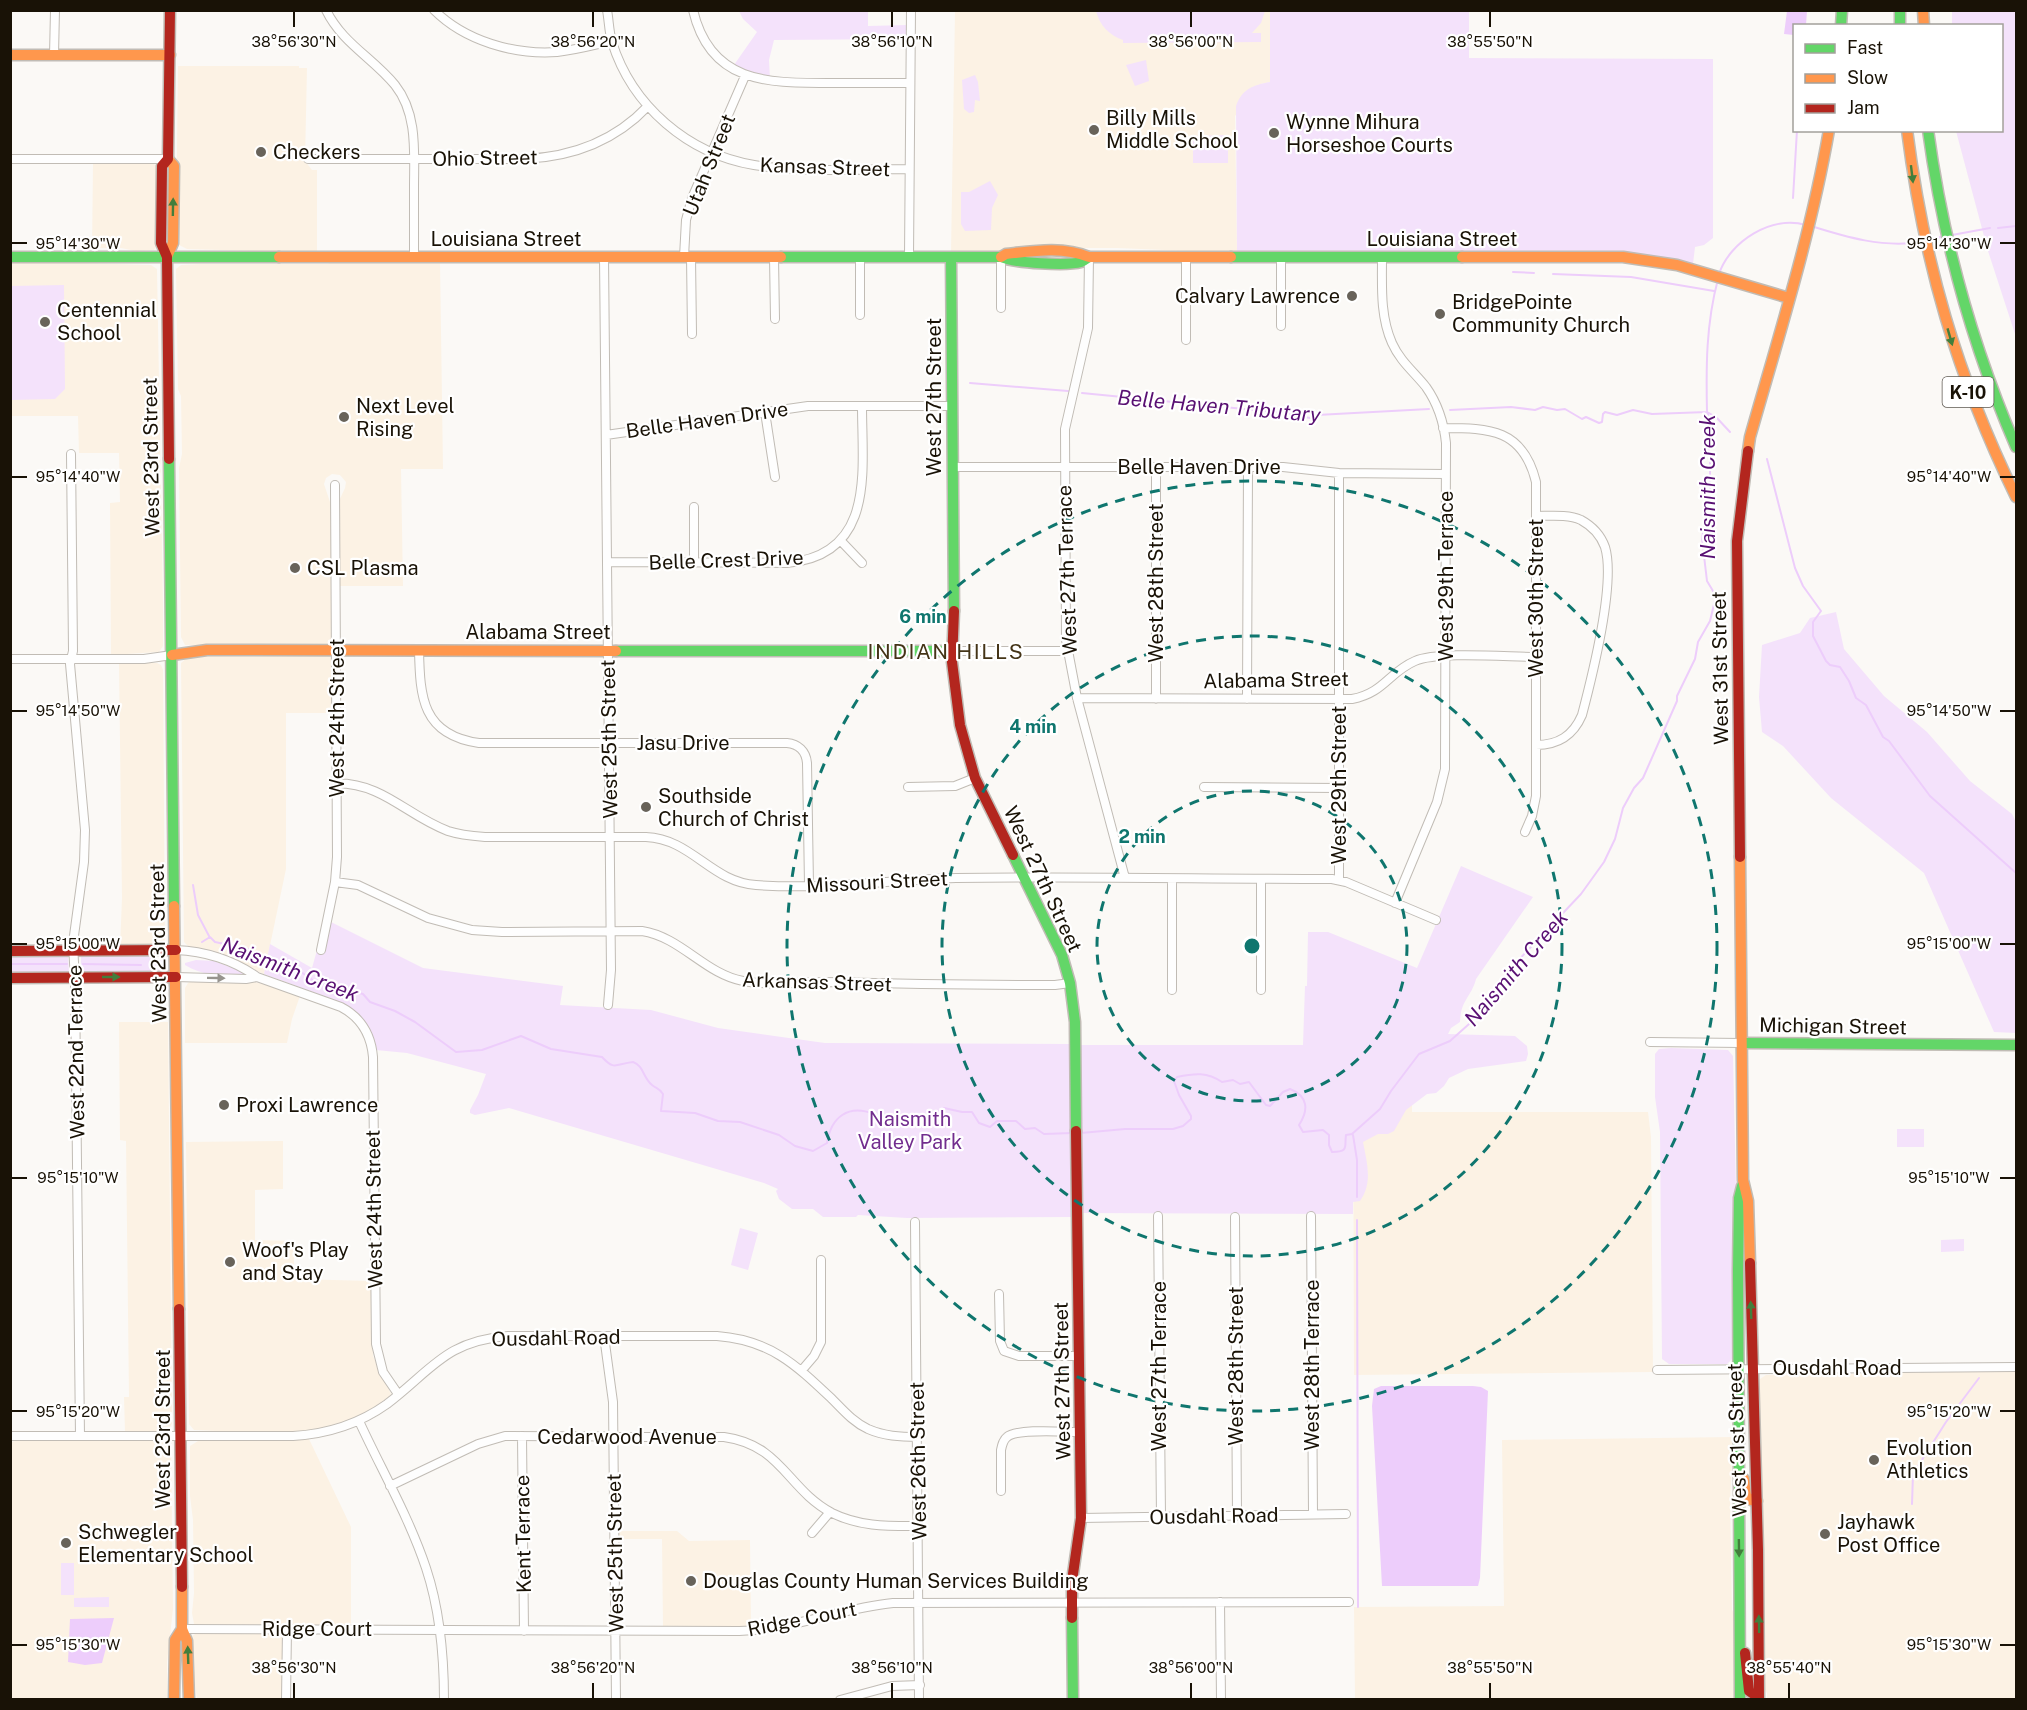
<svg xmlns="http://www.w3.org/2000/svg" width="2027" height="1710" font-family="'Public Sans',sans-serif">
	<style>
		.built { fill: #fcf2e4 }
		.green { fill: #f4e2fb }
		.water { fill: #edcdfb }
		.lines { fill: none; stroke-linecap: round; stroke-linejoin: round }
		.stream { stroke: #edcdfb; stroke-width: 2 }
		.street-casing { stroke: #c1bcb5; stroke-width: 10 }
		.fast-casing { stroke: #c1bcb5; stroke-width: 13 }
		.slow-casing { stroke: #c1bcb5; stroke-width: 13 }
		.jam-casing { stroke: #c1bcb5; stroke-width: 13 }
		.street { stroke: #fefefe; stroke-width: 8 }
		.fast { stroke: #63d668; stroke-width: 10 }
		.slow { stroke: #ff974d; stroke-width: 10 }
		.jam { stroke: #b3261e; stroke-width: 10 }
		.oneway { fill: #427e3c }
		.oneway2 { fill: #97948e }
		.ticks { fill: none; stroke: #191206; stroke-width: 2 }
		.ring { fill: none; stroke: #0f766e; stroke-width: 3; stroke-dasharray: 10 8 }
		.poi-dot { fill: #68635a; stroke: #fff; stroke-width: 2 }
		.labels { text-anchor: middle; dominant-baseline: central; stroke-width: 4.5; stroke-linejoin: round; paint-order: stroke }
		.shield { fill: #fff; stroke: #5e5951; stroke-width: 1.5 }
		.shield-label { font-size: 18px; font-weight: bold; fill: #191206 }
		.poi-label { font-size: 20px; fill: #191206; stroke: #fff; text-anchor: start }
		.street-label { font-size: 20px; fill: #191206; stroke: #fff }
		.park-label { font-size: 20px; fill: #722d8e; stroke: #fff }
		.water-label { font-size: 21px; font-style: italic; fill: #591073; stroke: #fff }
		.neighbourhood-label { font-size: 21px; letter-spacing: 1.5px; fill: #443417; stroke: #fff }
		.ticks-label { font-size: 15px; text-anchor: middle; fill: #191206; stroke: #fff; stroke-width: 4.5; stroke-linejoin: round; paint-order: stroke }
		.centre { fill: #0f766e; stroke: #fff; stroke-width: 3 }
		.ring-label { font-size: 18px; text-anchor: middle; font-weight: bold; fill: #0f766e; stroke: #fff; stroke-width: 4.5; stroke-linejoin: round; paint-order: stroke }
	</style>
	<rect width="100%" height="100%" fill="#fbf9f6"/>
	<path class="built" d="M955,11h315v71l-9,2 -26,32 2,137 -120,-5h-73l-93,5z
		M178,66h121v2h8l-2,93 7,9h5v83l-130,-4 -8,-4 -3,-8z
		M93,163h59l5,3 1,78 -4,6 -18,1 -15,-3h-25l-4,3z
		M10,261l141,4 6,4 6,336v41l-4,6 -48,3 -1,-152 10,-1 -1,-49h-40l-1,-37h-67z
		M331,262h109l3,207h-42l2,117h-63l-1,-85 6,-13 1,-6 -6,-7 -8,-1 -6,4 -2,6 7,21 2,134 -2,5 -3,2h-97l-46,-1 -4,-8 -2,-169 3,-14 -1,-58 -3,-7 -2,-120 5,-4 19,-1h128z
		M233,654h94l6,5v54h-47v156l-22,105 -50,-23 -25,-4 -5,-5 -3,-279 7,-6z
		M119,663h38l4,2 2,5 2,276 -45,2 2,-50z
		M191,981h59l30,7 20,8 -8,23 -5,24h-102v-55l3,-5z
		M119,1022h49l4,401 -3,6 -4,2 -40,1 -1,-35h5l-3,-256 -6,-1z
		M1353,1044h59v68h236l3,25 2,235 -299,3z
		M283,1141v48l-28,1v50l39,1v37l2,1 75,2 2,75 18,38 -3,4 -19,14 -28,12 -32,7 -71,1 -44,-2 -5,-6 -3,-282z
		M2016,1371v328h-249v-6l-4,-5 -6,-307 9,-6z
		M1733,1437l-3,65 2,108 3,5 1,84h-381l-1,-92 150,-1 -2,-166z
		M309,1439l42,88v98l-157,-1 -2,-11 2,-20 -1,-73 -3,-24v-50l8,-5z
		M22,1440l143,1 6,5 2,163 -6,53v37h-156l-1,-257z
		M618,1531h59l12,10 61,-1 1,86 -88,1 -1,-88h-43z
		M197,1633l84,1 2,5 -1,60h-85l-4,-27 -1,-36z"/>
	<path class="green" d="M739,11h129v15l39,-1v14l-133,1 -5,20 1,19 -20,-6 -16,-8 23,-33 -14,-13z
		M1096,11h169l-4,12 -9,10h9v9l-138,1v-3c-14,-5 -23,-14 -27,-29z
		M1270,11h199v47l244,1v179l-9,7 -9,2 -2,17 -33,-7 -44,-4h-379l-1,-147c6,-17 17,-21 34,-24z
		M1952,11h64v326l-28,-86 -32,-120 46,-1v-104l-50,-1z
		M1146,60l3,21 -14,5 -9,-21z
		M975,75l3,7 2,19 -5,-1 -1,12 -5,1 -5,-4 -2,-29z
		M1228,135v28h-35v-27z
		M990,181l8,14 -6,13 -1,22 -26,1 -4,-7v-32h8z
		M64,285l1,104 -10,10 -44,1v-114z
		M1836,612l8,37 40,47 43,36 43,49 42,33 4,8v211l-22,-1 -70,-159 -93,-75 -48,-52 -21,-14 -3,-35 3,-52 38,-12 10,-15z
		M1461,866l72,31 -57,82c-5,19 -15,20 -16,43l-9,6 -3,6 67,2 12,10 1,8 -2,7 -58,8 -19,9 -5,8 -8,7 -9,1 -21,16 -12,21 -6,3h-10l-15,8c4,21 10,41 -3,59l-7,1v12l-271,-1 -2,-168h223l2,-59h2l1,-54h20l89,36z
		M331,922l92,46 140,18 -3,19 91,5 67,18 107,15 247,1 2,173 -167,1 -49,-3 -2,2h-33l-10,-8h-21l-13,-10 -3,-8 2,-2 -14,-6 -255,-75 -34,7 -5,-2v-3l8,-15 8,-21 -79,-21 -31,-3c-6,-38 -31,-46 -63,-58 -16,-6 -33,-12 -49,-18l6,-30 42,24 5,-18 7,1z
		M11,954l57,1 1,18 -58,1z
		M139,954l17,4 11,6c-17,17 -63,9 -86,8v-17z
		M196,960l18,1 34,13 -1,2c-23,0 -42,1 -62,-11v-2z
		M1671,1048l57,2 5,6 3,136 -2,165 -7,7h-58l-7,-5 -2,-227 -5,-35v-43l4,-5z
		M1924,1129v18h-27v-18z
		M740,1228l18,5 -10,37 -17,-5z
		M1964,1239v12l-23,1v-12z
		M61,1563h13v32h-13z
		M109,1597v10h-35v-9z"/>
	<path class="water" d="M1787,11h20l-1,14 -12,1v9l-10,-1z
		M1381,1386h92l8,1 7,4 -8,187 -2,8h-96l-10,-180 2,-17z
		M114,1618l-12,45 -17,2 -17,-3 2,-43z"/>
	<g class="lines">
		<path class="stream" d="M1793,198l4,-68
			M1811,226c35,11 72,22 109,16
			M1998,228l18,-2
			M1952,235l38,-7
			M1929,240l12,-3
			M1513,272l21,1
			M1553,274l78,3 83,14
			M1719,274c11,-33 53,-59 87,-49
			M970,383l98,8
			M1082,393l202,20 26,5 7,-3 112,-6
			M1450,410l61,-3 24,3 8,-3 14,3 8,-1 17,10 4,-2 13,6 3,-1 1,-8 2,-2 12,3 16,-5 19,4 55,-2 9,5 14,15
			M1767,459l28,109 8,18 18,25 -8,11v14l13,25 4,4 10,2 9,14 7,17 10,7 17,32 6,4 41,55 86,77
			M193,885l5,30 11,21
			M202,942l8,-5 5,5 33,7 9,5 34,11 23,16 49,13 7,8 25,9 20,11 41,30 26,-2 39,-14 30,13 51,8c13,14 13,7 31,5 11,4 10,16 19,23 5,4 7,3 11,9l-2,17 34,2 23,8 22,1 39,13 16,11 18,5 14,-8c4,-26 21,-39 47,-29 7,3 13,9 21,10 18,2 34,-7 49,-16l18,4h10l7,11 11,4 7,-6h19l9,8 10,-1 9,6 28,-1
			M10,964h57
			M83,964l58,1
			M1081,1133l44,-4h48l10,-3 8,-7v-3l-12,-21 -5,-14 3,-4c18,-4 30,-5 45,5l11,-2 7,4 9,-2 17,23 4,1 13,-14 7,-3c18,7 19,21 9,36l4,7 20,-2 6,5v10l3,7c18,0 12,-6 14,-17l6,-1 28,-25 11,-18 28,-37 31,-13 28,-25 27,-33 6,-15 70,-74 23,-32 11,-23 8,-31 11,-20 9,-10 34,-77v-5l18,-37 3,-17 12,-21 6,-25 -9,-15 -5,-42 8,-49v-34l-4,-19 4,-17 -3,-8c-1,-45 -1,-88 11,-133
			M1353,1135l4,25v37
			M1357,1220l1,387
			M1912,1504l1,-30 33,-52 33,-44"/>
		<g class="street-casing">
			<path id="street" d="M326,10c16,33 47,48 69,75 23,29 19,68 19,103 0,23 0,46 0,69
				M434,10c31,31 80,45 123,42 19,-2 37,-7 55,-11
				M607,10c2,11 2,22 5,32 20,64 76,112 142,123 48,8 106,4 155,4
				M693,10c17,73 74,73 134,73 28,0 56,0 83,0
				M54,55l1,-45
				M10,159h158
				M308,159h216c48,-2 91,-18 124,-53
				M604,257l7,713 -3,35
				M684,257l2,-37 6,-22 53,-122
				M691,257l1,77
				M774,257l1,62
				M860,257v58
				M909,257l2,-247
				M1001,257v51
				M1089,257l-1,71 -23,101 1,211 11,58 48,180
				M1186,257v83
				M1281,257v69
				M1382,257c0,29 -2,59 10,86 8,18 22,29 34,44 12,17 18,37 20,56l-1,326 -8,33 -42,101
				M765,412l10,65
				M1443,428c47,0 80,1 93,54v314l-4,20 -7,16
				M606,435l202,-29h144
				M71,454l2,197 -3,13 15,166 -1,32 -11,81 2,39 5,454
				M953,467h330l56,6 107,1
				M694,507v55
				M1536,516c14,0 32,-2 45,4 11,6 20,16 24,27 11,36 -13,130 -23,168 -9,21 -24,30 -46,30
				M840,540l22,23
				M607,562l180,1c89,-8 75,-92 75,-157
				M419,650c1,47 3,85 60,93h308c11,1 19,8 20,20l2,122
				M952,651h115
				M10,659h134l28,-4
				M1077,698l275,1c32,-6 37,-27 63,-38 23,-10 93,-4 121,-4
				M1156,699v-232
				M1247,699l1,-232
				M337,783c47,1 69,32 111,48 12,4 24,5 37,6h161c46,2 65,45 110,48 67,5 133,-5 200,-7 125,-2 251,1 376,1l14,3 90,38
				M908,787l47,-1 20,-8
				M1204,787l135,1
				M1172,879v111
				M1339,880v-407
				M335,882l23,3 70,33 44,12 30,2 140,-1c39,6 63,43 101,50 27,5 56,1 83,1 76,2 152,3 229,3l15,-2
				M176,950c28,1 58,10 81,27l84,30c19,10 30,27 32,50l3,287 7,28 15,22
				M321,950l14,-68 2,-25 -2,-372
				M176,977l70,2 11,-2
				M1261,990v-111
				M1650,1042l92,1
				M1158,1216l3,300
				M1311,1216l2,298
				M1235,1217l2,298
				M915,1222l4,478
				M999,1294l1,47 4,10 15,5h60
				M604,1336l9,66 3,298
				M802,1370l12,-14 7,-14v-82
				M1657,1370l359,-3
				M359,1421c22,48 50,96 67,147 14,42 18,87 18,132
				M10,1436h283c34,-2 66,-12 94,-32 45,-34 58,-63 121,-68h209c53,4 78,28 115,63 11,11 21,23 36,30 16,7 32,8 50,8
				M522,1436l2,195
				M390,1486l88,-42 27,-8 219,1c58,8 63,52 108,76 28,14 57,13 87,13
				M1001,1491v-41c1,-5 2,-10 6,-13 10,-9 58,-5 73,-5
				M1081,1518l265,-4
				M812,1533l18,-21
				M1220,1602l1,98
				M182,1629l557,2c52,-1 102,-23 154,-28l456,-1
				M286,1700l1,-71
				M840,1700l52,-14 28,-1"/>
		</g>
		<g class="fast-casing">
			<path id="fast" d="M1900,10v16
				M1841,26l1,-16
				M1928,130c15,111 44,215 88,317
				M10,257h269
				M781,257h220c13,6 66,9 80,5 3,-1 5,-3 8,-5
				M951,257l3,354
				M1231,257h231
				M169,459l5,447
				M616,651h336
				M1013,855l49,100 8,28 5,39 1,109
				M1742,1043l274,2
				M1072,1618l1,82
				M1740,1700l-2,-429 1,-73 3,-12"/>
		</g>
		<g class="slow-casing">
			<path id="slow" d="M1923,10l1,16
				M10,55h160
				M1907,130c17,133 50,246 109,367
				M167,257l6,-14 1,-77 -6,-7
				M279,257h502
				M1001,257l5,-3c27,-3 57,-8 83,3h142
				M1462,257h161l54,8 112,33
				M1748,451l2,-14c29,-102 61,-203 79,-307
				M172,655l35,-5 409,1
				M1740,857l3,323 5,21 2,62
				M174,906l5,403
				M1744,1479l2,17 5,4 6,1
				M182,1587v42l5,12 2,59
				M174,1700l1,-60 7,-11"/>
		</g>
		<g class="jam-casing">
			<path id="jam" d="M169,459l-2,-202 -6,-14 1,-77 6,-7 2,-149
				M954,611l-2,51 8,63 15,53 38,77
				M1740,857l-3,-316 11,-90
				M10,951l166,-1
				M10,978l166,-1
				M1750,1263l8,287 1,150
				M179,1309l3,278
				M1072,1618v-37l9,-63 -5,-387
				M1745,1653l4,38 10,7"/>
		</g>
		<use href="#street" class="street"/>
		<use href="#fast" class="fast"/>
		<use href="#slow" class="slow"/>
		<use href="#jam" class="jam"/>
	</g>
	<defs><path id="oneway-solid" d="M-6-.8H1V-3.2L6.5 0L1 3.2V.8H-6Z" transform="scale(1.5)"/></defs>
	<g class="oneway">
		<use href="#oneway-solid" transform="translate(1912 174) rotate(83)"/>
		<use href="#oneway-solid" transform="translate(173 207) rotate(-89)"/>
		<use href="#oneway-solid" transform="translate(1950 337) rotate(74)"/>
		<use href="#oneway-solid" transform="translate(111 977)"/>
		<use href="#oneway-solid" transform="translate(1751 1310) rotate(-92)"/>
		<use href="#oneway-solid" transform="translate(1739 1548) rotate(89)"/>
		<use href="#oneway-solid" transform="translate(1759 1624) rotate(-91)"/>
		<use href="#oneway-solid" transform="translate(188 1655) rotate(-92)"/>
	</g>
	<use class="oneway2" href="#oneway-solid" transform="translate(216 978) rotate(1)"/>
	<path class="ticks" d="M294,12v15M593,12v15M892,12v15M1191,12v15M1490,12v15M12,243h15M2000,243h15M12,477h15M2000,477h15M12,711h15M2000,711h15M12,944h15M2000,944h15M12,1178h15M2000,1178h15M12,1411h15M2000,1411h15M12,1645h15M2000,1645h15M294,1683v15M593,1683v15M892,1683v15M1191,1683v15M1490,1683v15M1789,1683v15"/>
	<g class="ring">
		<circle cx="1252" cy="946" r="155"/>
		<circle cx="1252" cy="946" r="310"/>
		<circle cx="1252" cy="946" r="465"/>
	</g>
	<g class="poi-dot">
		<circle cx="1094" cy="130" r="6"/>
		<circle cx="1274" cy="133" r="6"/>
		<circle cx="261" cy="152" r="6"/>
		<circle cx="1352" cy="296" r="6"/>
		<circle cx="1440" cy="314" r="6"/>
		<circle cx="45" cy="322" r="6"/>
		<circle cx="344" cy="417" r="6"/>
		<circle cx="295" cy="568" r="6"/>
		<circle cx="646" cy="807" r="6"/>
		<circle cx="224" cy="1105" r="6"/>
		<circle cx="230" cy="1262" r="6"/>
		<circle cx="1874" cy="1460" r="6"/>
		<circle cx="1825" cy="1534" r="6"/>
		<circle cx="66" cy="1543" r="6"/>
		<circle cx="691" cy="1581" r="6"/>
	</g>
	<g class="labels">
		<rect class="shield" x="1942.5" y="377" width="51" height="30" rx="4.5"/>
		<g class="shield-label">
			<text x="1968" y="392">K-10</text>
		</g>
		<g class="poi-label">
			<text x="1106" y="118">Billy Mills<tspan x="1106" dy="23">Middle School</tspan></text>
			<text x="1286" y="122">Wynne Mihura<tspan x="1286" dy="23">Horseshoe Courts</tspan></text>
			<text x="273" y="152">Checkers</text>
			<text x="1340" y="296" text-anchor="end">Calvary Lawrence</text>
			<text x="1452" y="302">BridgePointe<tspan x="1452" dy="23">Community Church</tspan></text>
			<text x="57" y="310">Centennial<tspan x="57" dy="23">School</tspan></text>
			<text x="356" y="406">Next Level<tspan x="356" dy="23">Rising</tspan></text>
			<text x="307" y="568">CSL Plasma</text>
			<text x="658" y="796">Southside<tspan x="658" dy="23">Church of Christ</tspan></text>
			<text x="236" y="1105">Proxi Lawrence</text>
			<text x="242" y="1250">Woof's Play<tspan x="242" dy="23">and Stay</tspan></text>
			<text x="1886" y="1448">Evolution<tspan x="1886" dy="23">Athletics</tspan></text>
			<text x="1837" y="1522">Jayhawk<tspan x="1837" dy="23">Post Office</tspan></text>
			<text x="78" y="1532">Schwegler<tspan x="78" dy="23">Elementary School</tspan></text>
			<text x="703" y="1581">Douglas County Human Services Building</text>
		</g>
		<g class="street-label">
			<text transform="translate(485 158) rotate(-1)">Ohio Street</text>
			<text transform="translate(709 165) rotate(-68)">Utah Street</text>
			<text transform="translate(825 167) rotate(2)">Kansas Street</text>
			<text x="506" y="239">Louisiana Street</text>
			<text x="1442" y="239">Louisiana Street</text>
			<text transform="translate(934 397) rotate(-90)">West 27th Street</text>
			<text transform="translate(707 420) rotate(-8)">Belle Haven Drive</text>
			<text transform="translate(151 457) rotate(-91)">West 23rd Street</text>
			<text x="1199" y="467">Belle Haven Drive</text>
			<text transform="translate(726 560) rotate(-2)">Belle Crest Drive</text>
			<text transform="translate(1067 570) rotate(-92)">West 27th Terrace</text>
			<text transform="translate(1446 576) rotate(-90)">West 29th Terrace</text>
			<text transform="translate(1156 583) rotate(-90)">West 28th Street</text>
			<text transform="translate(1536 598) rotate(-90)">West 30th Street</text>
			<text x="538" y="632">Alabama Street</text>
			<text transform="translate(1720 668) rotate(-91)">West 31st Street</text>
			<text transform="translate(1276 680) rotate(-1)">Alabama Street</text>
			<text transform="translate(337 718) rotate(-90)">West 24th Street</text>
			<text transform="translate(609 739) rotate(-91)">West 25th Street</text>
			<text x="683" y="743">Jasu Drive</text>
			<text transform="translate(1339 785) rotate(-90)">West 29th Street</text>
			<text transform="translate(1043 879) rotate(65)">West 27th Street</text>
			<text transform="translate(877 882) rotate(-3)">Missouri Street</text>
			<text transform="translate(158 943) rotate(-91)">West 23rd Street</text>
			<text transform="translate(817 982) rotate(2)">Arkansas Street</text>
			<text transform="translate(1833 1026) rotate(1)">Michigan Street</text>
			<text transform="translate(76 1052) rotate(-91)">West 22nd Terrace</text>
			<text transform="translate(374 1209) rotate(-91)">West 24th Street</text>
			<text transform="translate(556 1338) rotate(-1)">Ousdahl Road</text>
			<text transform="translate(1312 1365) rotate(-90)">West 28th Terrace</text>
			<text transform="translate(1159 1366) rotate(-90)">West 27th Terrace</text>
			<text transform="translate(1236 1366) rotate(-90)">West 28th Street</text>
			<text x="1837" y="1368">Ousdahl Road</text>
			<text transform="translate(1062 1381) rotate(-91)">West 27th Street</text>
			<text transform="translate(163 1429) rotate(-90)">West 23rd Street</text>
			<text x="627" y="1437">Cedarwood Avenue</text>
			<text transform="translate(1737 1440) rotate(-92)">West 31st Street</text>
			<text transform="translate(918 1461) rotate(-91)">West 26th Street</text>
			<text transform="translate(1214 1516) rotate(-1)">Ousdahl Road</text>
			<text transform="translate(523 1534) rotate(-91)">Kent Terrace</text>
			<text transform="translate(615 1553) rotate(-91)">West 25th Street</text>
			<text transform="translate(802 1619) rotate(-11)">Ridge Court</text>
			<text x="317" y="1629">Ridge Court</text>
		</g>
		<g class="park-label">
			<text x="910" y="1119">Naismith<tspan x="910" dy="23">Valley Park</tspan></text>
		</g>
		<g class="water-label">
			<text transform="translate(1219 406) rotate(5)">Belle Haven Tributary</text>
			<text transform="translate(1707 487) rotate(-90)">Naismith Creek</text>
			<text transform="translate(1516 968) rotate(-49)">Naismith Creek</text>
			<text transform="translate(290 969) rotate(21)">Naismith Creek</text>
		</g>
		<g class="neighbourhood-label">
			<text x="946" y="651">INDIAN HILLS</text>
		</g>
	</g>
	<g class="ticks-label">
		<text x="294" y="47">38°56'30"N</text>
		<text x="593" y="47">38°56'20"N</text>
		<text x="892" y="47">38°56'10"N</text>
		<text x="1191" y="47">38°56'00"N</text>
		<text x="1490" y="47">38°55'50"N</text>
		<text x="1949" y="249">95°14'30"W</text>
		<text x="78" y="249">95°14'30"W</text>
		<text x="1949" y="482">95°14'40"W</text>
		<text x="78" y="482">95°14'40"W</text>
		<text x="1949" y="716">95°14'50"W</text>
		<text x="78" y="716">95°14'50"W</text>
		<text x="1949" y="949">95°15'00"W</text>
		<text x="78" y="949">95°15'00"W</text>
		<text x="1949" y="1183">95°15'10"W</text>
		<text x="78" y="1183">95°15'10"W</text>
		<text x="1949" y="1417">95°15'20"W</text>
		<text x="78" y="1417">95°15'20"W</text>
		<text x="1949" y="1650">95°15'30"W</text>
		<text x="78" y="1650">95°15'30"W</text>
		<text x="294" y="1673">38°56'30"N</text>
		<text x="593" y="1673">38°56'20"N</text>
		<text x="892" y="1673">38°56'10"N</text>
		<text x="1191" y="1673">38°56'00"N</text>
		<text x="1490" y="1673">38°55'50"N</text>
		<text x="1789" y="1673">38°55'40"N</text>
	</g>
	<circle cx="1252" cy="946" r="9" class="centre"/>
	<g class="ring-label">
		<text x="923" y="623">6 min</text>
		<text x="1033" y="733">4 min</text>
		<text x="1142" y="843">2 min</text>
	</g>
	<rect width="2027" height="1710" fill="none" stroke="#191206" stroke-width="24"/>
	<rect x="1793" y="24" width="210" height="108" fill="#ffffff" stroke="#a3a09b" stroke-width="1.5"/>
	<rect x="1805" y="44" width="30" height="9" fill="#63d668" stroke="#a3a09b" stroke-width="1.5"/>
	<text x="1847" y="54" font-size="18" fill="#191206">Fast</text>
	<rect x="1805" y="74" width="30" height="9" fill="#ff974d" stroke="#a3a09b" stroke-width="1.5"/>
	<text x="1847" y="84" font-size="18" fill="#191206">Slow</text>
	<rect x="1805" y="104" width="30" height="9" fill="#b3261e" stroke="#a3a09b" stroke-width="1.5"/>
	<text x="1847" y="114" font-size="18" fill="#191206">Jam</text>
</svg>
